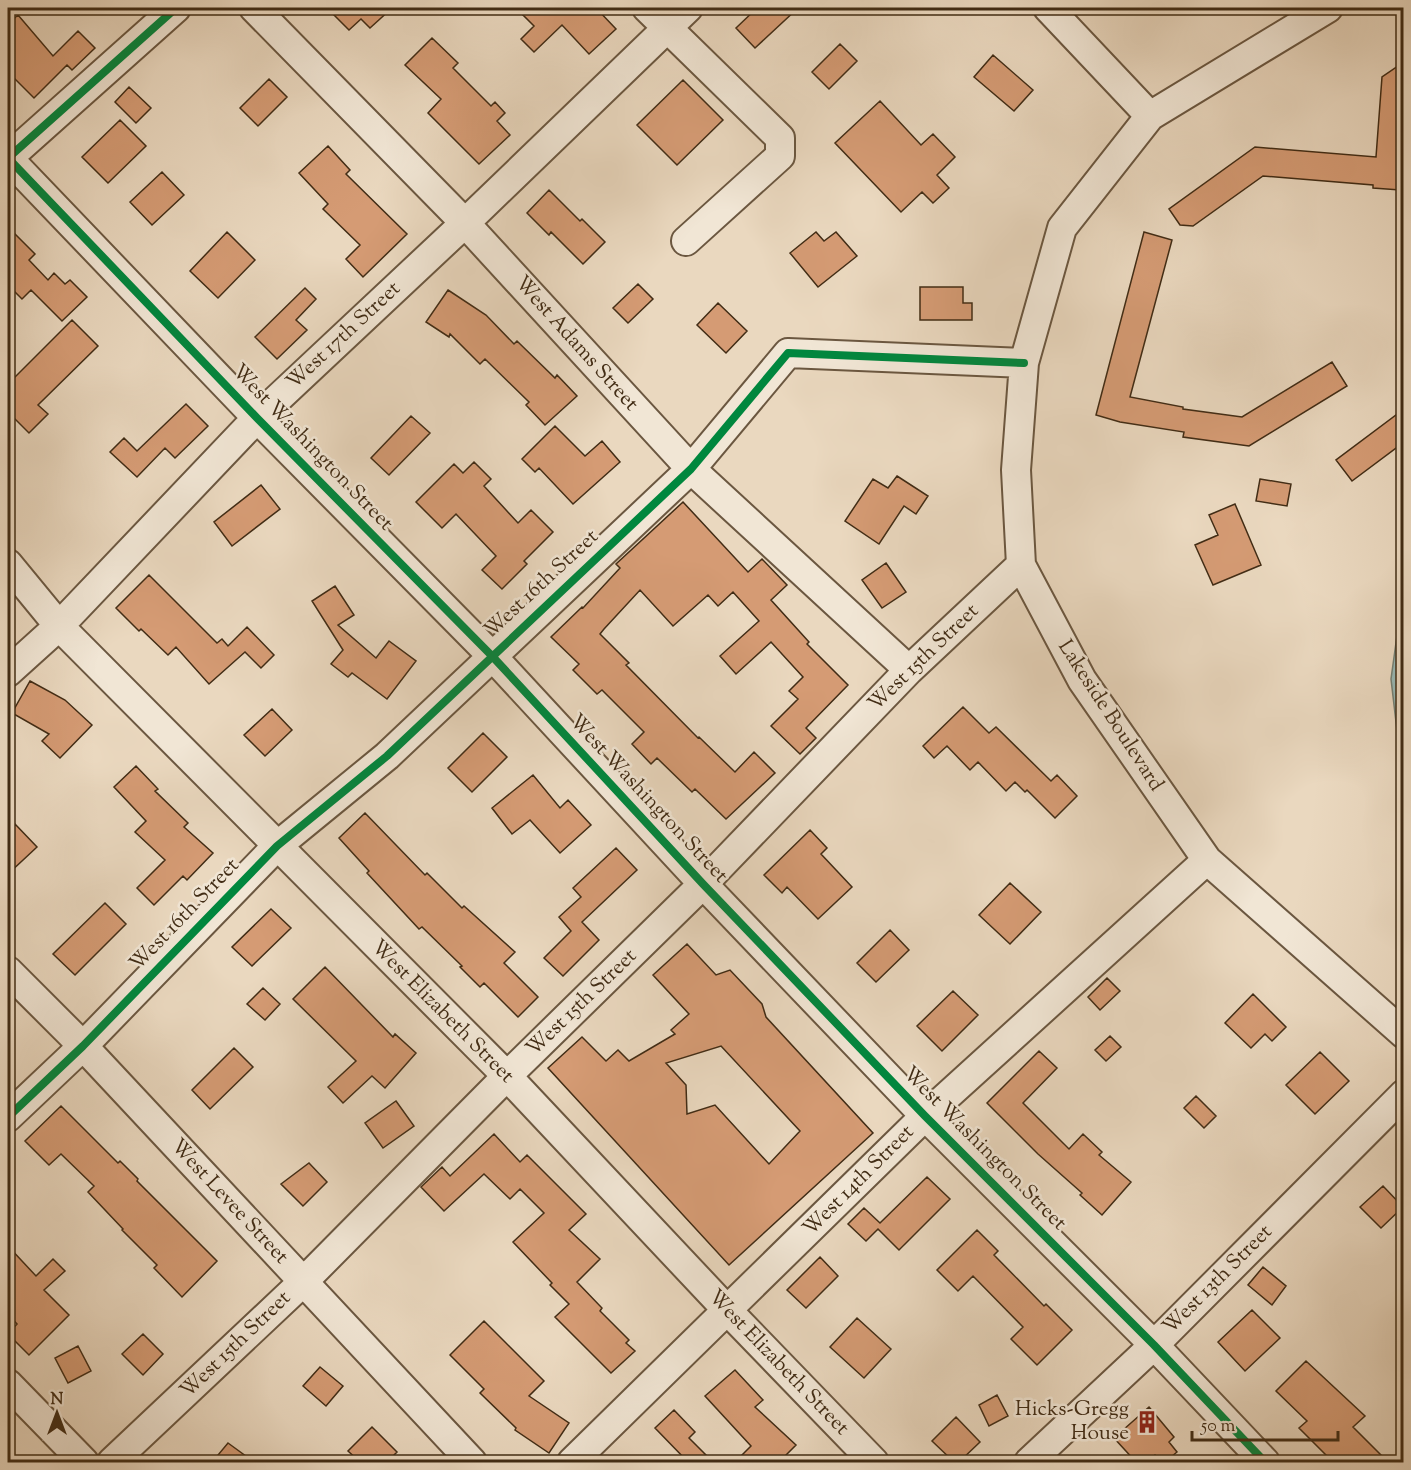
<svg xmlns="http://www.w3.org/2000/svg" width="1411" height="1470" font-family="'Sorts Mill Goudy',serif">
	<style>
		.water { fill: #98b9b5; stroke: #758175; stroke-width: 1.5 }
		.lines { fill: none; stroke-linecap: round; stroke-linejoin: round }
		.shore { stroke: #6c7265; stroke-width: 1.5 }
		.building { fill: #d59b74; stroke: #412c15; stroke-width: 1.5; fill-rule: evenodd }
		.minor-casing { stroke: #6b5740; stroke-width: 32 }
		.minor { stroke: #f1e6d5; stroke-width: 28 }
		.cycleway-casing { stroke: #f1e6d5; stroke-width: 11 }
		.cycleway { stroke: #00873e; stroke-width: 8 }
		.labels { text-anchor: middle; dominant-baseline: central; stroke-width: 5; stroke-linejoin: round; paint-order: stroke }
		.street-label { font-size: 21px; fill: #412c15; stroke: #f1e6d5 }
		.poi-label { font-size: 21px; fill: #412c15; stroke: #f1e6d5; text-anchor: end }
	</style>
	<rect width="100%" height="100%" fill="#ead8bf"/>
	<filter id="stains"><feTurbulence type="fractalNoise" baseFrequency=".00333" numOctaves="4"/><feColorMatrix values="0 0 0 0 .2 0 0 0 0 .09 0 0 0 0 .02 0 0 0 .5 -.17"/></filter>
	<radialGradient id="worn" r=".72"><stop offset=".6" stop-color="#630" stop-opacity="0"/><stop offset="1" stop-color="#630" stop-opacity=".3"/></radialGradient>
	<path class="water" d="M1403,592v161l-4,-5 -8,-69z"/>
	<g class="lines">
		<path class="shore" d="M1404,635l-7,44 7,53"/>
	</g>
	<path class="building" d="M327,8h65l-22,20 -9,-9 -12,11z
		M532,8h64l20,21 -27,25 -27,-29 -28,27 -13,-13 13,-13 -11,-11z
		M757,8h41l-43,40 -19,-20z
		M18,15l35,41 25,-25 17,17 -23,22 -5,-5 -33,33 -26,-26v-48z
		M432,38l26,25 -5,5 38,38 4,-4 10,11 -8,8 13,14 -31,29 -51,-51 13,-14 -36,-34z
		M840,44l17,17 -28,28 -17,-17z
		M993,55l40,35 -19,21 -40,-34z
		M1404,62v93l-4,35 -27,-2v-3l-110,-9 -70,50 -13,-1 -11,-16 86,-62 121,10 6,-80z
		M269,79l18,18 -29,29 -18,-18z
		M683,80l40,40 -46,45 -40,-40z
		M129,87l22,21 -15,15 -21,-21z
		M880,101l41,44 12,-11 22,23 -18,18 12,13 -16,15 -11,-11 -21,20 -66,-69z
		M120,120l26,26 -38,37 -26,-26z
		M328,146l22,24 -4,4 61,60 -44,43 -17,-18 14,-14 -37,-36 5,-5 -29,-31z
		M162,172l22,23 -32,30 -22,-23z
		M549,190l31,31 2,-2 23,23 -22,22 -32,-32 -2,3 -22,-22z
		M8,227l27,27 -6,6 19,20 6,-7 11,11 5,-4 17,17 -25,24 -31,-31 -9,9 -14,-14z
		M227,232l28,28 -37,38 -28,-27z
		M816,232l8,9 12,-9 21,24 -39,31 -28,-34z
		M1144,232l28,8 -42,157 53,10v2l59,8 90,-55 15,24 -98,60 -66,-9 1,-5 -64,-10 -24,-7z
		M638,284l15,15 -25,24 -15,-15z
		M920,287h43v16h9v17h-52z
		M305,288l11,11 -20,21 11,10 -30,29 -22,-22z
		M448,290l38,25 28,29 3,-3 38,37 2,-3 20,21 -32,29 -19,-20 3,-3 -44,-43 -5,5 -30,-30 -1,3 -23,-15z
		M718,303l29,28 -21,22 -29,-28z
		M72,320l26,26 -60,59 10,9 -19,19 -21,-21v-28z
		M186,404l22,22 -33,32 -10,-10 -28,29 -27,-25 14,-14 13,13z
		M1404,409v33l-52,39 -16,-21z
		M411,416l19,17 -41,42 -18,-17z
		M555,426l30,30 17,-15 18,21 -47,42 -34,-36 -4,4 -13,-13z
		M474,462l17,17 -7,7 34,37 13,-13 22,22 -29,29 3,3 -25,25 -20,-19 14,-14 -40,-42 -14,14 -26,-26 38,-38 9,9z
		M897,476l31,20 -12,18 -12,-8 -25,38 -34,-23 28,-42 15,9z
		M1260,479l31,5 -4,22 -31,-5z
		M261,485l19,24 -48,37 -18,-24z
		M683,502l65,70 14,-13 25,26 -16,15 38,42 -2,2 41,41 -42,43 10,10 -16,16 -29,-28 27,-27 -9,-8 14,-14 -32,-35 -35,32 -16,-18 39,-35 -26,-29 -15,14 -10,-11 -35,31 -33,-36 -36,39 -4,5 29,29 -3,2 72,73 1,-1 36,35 19,-20 21,21 -49,46 -31,-30 -3,3 -35,-34 -6,6 -19,-20 12,-12 -42,-42 -5,4 -24,-24 6,-6 -28,-27 31,-30 1,1 37,-40 -4,-4z
		M1235,504l26,61 -48,20 -18,-40 23,-10 -9,-20z
		M886,563l20,29 -24,16 -20,-28z
		M149,575l68,68 5,-4 6,7 19,-19 27,28 -13,13 -16,-16 -36,32 -33,-37 -8,8 -27,-26 -2,2 -23,-23z
		M335,586l19,29 -16,10 38,33 13,-17 27,20 -29,38 -35,-26 -4,4 -17,-13 12,-14 -31,-49z
		M30,681l35,19 27,25 -32,33 -18,-17 7,-7 -37,-21z
		M963,707l26,26 7,-6 55,54 6,-6 20,21 -22,22 -28,-28 -2,2 -10,-10 -9,9 -28,-29 -8,8 -23,-24 -13,12 -11,-12z
		M272,709l20,21 -27,26 -21,-21z
		M483,733l24,24 -35,35 -24,-24z
		M136,766l22,23 -3,2 33,32 -4,4 29,26 -26,27 -4,-4 -29,29 -17,-17 28,-28 -30,-28 11,-11 -32,-34z
		M533,775l27,33 8,-8 23,25 -31,28 -30,-33 -18,14 -20,-26z
		M365,813l60,62 2,-2 35,35 2,-2 51,46 -11,11 34,34 -20,20 -34,-34 -4,4 -20,-20 2,-1 -40,-39 -3,2 -52,-56 2,-2 -30,-33z
		M15,824l22,23 -29,27v-43z
		M810,830l17,18 -6,6 31,33 -34,32 -31,-32 -5,6 -18,-18z
		M616,848l21,22 -55,52 17,18 -36,36 -19,-18 27,-27 -12,-14 22,-20 -8,-9z
		M1010,883l31,29 -31,32 -31,-29z
		M105,903l21,21 -51,51 -22,-21z
		M271,909l20,19 -39,38 -20,-19z
		M890,930l19,20 -33,32 -19,-19z
		M687,944l29,31 14,-5 32,34 4,13 107,116 -144,132 -181,-197 34,-31 24,24 12,-11 11,11 46,-27 -4,-4 18,-16 -36,-39zM721,1046l79,85 -31,33 -54,-59 -28,9 -1,-29 -20,-22z
		M325,967l68,70 2,-3 21,19 -31,35 -13,-12 -29,27 -15,-16 28,-26 -63,-62z
		M1107,978l13,13 -20,19 -12,-13z
		M263,988l17,16 -15,16 -18,-16z
		M953,991l25,24 -36,36 -25,-25z
		M1253,994l33,33 -14,14 -7,-7 -14,14 -26,-25z
		M1110,1036l11,11 -15,14 -11,-11z
		M234,1048l19,19 -43,42 -18,-19z
		M1039,1051l18,17 -34,35 46,46 14,-15 19,18 -3,3 32,27 -29,33 -22,-20 2,-2 -44,-39 -51,-51z
		M1320,1052l29,29 -34,33 -29,-29z
		M1196,1096l20,20 -12,12 -20,-20z
		M396,1101l18,25 -31,22 -18,-25z
		M61,1106l57,57 2,-2 18,18 -1,2 80,80 -35,36 -28,-29 3,-3 -35,-35 1,-1 -35,-37 6,-6 -33,-32 -12,11 -24,-24z
		M494,1134l26,28 7,-7 59,59 -17,16 31,29 -23,23 25,26 -2,3 29,29 -3,3 9,8 -24,22 -56,-56 14,-13 -19,-19 2,-2 -39,-41 31,-29 -24,-24 -10,10 -26,-25 -40,37 -23,-24 21,-20 8,9z
		M309,1163l18,19 -24,24 -22,-22z
		M927,1177l23,22 -51,51 -21,-21 -12,12 -18,-17 16,-16 16,15z
		M1383,1186l20,21 -22,21 -21,-21z
		M977,1230l21,21 -4,4 50,51 2,-2 26,26 -35,35 -26,-26 12,-12 -50,-51 -15,15 -21,-21z
		M8,1246l28,30 17,-17 12,12 -21,19 25,25 -40,40 -21,-21 9,-10 -9,-10z
		M820,1257l18,19 -32,32 -19,-18z
		M1263,1267l23,19 -14,19 -24,-20z
		M1252,1310l28,28 -35,33 -27,-29z
		M857,1318l34,31 -27,29 -34,-31z
		M484,1321l60,60 -15,15 40,27 -20,30 -34,-23 1,-2 -36,-35 4,-4 -34,-34z
		M143,1334l20,20 -20,21 -21,-21z
		M78,1346l13,25 -23,12 -13,-25z
		M1306,1361l59,55 -12,11 35,35h-55l-34,-34 8,-7 -31,-30z
		M320,1367l23,19 -17,20 -23,-20z
		M735,1370l28,30 -8,7 41,38 -17,17h-44l16,-16 -46,-50z
		M997,1395l11,21 -19,10 -10,-21z
		M1149,1407l25,30 -5,5 8,10 -12,10h-4l-6,-7 -9,7h-10l-22,-24z
		M674,1410l21,22 -6,6 24,24h-25l-33,-34z
		M956,1417l24,25 -21,20h-5l-22,-21z
		M372,1427l25,25 -10,10h-27l-12,-11z
		M228,1443l26,19h-26l-10,-7z"/>
	<g class="lines">
		<g class="minor-casing">
			<path id="minor" d="M176,8l-168,150 249,260 235,238 211,228 222,232 229,229 111,117
				M254,8l211,215 226,246 218,201
				M647,8l133,130v18l-94,85
				M1048,8l102,108
				M1328,8l-178,108 -88,112 -38,135 -8,107 5,95 61,115 125,180 197,174
				M8,564l51,62 448,450 221,235 146,151
				M8,672l51,-46 198,-208 208,-195 223,-215
				M8,971l75,75 389,416
				M8,1117l75,-71 194,-200 110,-90 304,-287 97,-116 236,10
				M8,1384l76,78
				M112,1462l192,-181 203,-205 196,-192 206,-214 112,-105
				M572,1462l353,-346 282,-256
				M1029,1462l125,-117 250,-251"/>
		</g>
		<use href="#minor" class="minor"/>
		<g class="cycleway-casing">
			<path id="cycleway" d="M176,8l-168,150 249,260 235,238 211,228 222,232 229,229 111,117
				M8,1117l75,-71 194,-200 110,-90 304,-287 97,-116 236,10"/>
		</g>
		<use href="#cycleway" class="cycleway"/>
	</g>
	<defs>
		<g id="building-bare" transform="scale(1.8)"><path d="M-4-6H4V6H1V3H-1V6H-4ZM-2.5-4.3h1.7v1.8h-1.7ZM.8-4.3h1.7v1.8H.8ZM-2.5-1h1.7V.8h-1.7ZM.8-1h1.7V.8H.8Z" fill="#8f2418" stroke="#f1e6d5" stroke-width="2.5" paint-order="stroke"/></g>
	</defs>
	<g fill-rule="evenodd">
		<use href="#building-bare" x="1147" y="1422"/>
	</g>
	<g class="labels">
		<g class="street-label">
			<text transform="translate(344 336) rotate(-43)">West 17th Street</text>
			<text transform="translate(576 344) rotate(48)">West Adams Street</text>
			<text transform="translate(312 448) rotate(46)">West Washington Street</text>
			<text transform="translate(542 584) rotate(-43)">West 16th Street</text>
			<text transform="translate(924 658) rotate(-44)">West 15th Street</text>
			<text transform="translate(1110 716) rotate(57)">Lakeside Boulevard</text>
			<text transform="translate(648 799) rotate(47)">West Washington Street</text>
			<text transform="translate(185 915) rotate(-46)">West 16th Street</text>
			<text transform="translate(582 1003) rotate(-44)">West 15th Street</text>
			<text transform="translate(442 1012) rotate(45)">West Elizabeth Street</text>
			<text transform="translate(984 1149) rotate(45)">West Washington Street</text>
			<text transform="translate(859 1181) rotate(-45)">West 14th Street</text>
			<text transform="translate(229 1202) rotate(47)">West Levee Street</text>
			<text transform="translate(1218 1280) rotate(-45)">West 13th Street</text>
			<text transform="translate(236 1345) rotate(-44)">West 15th Street</text>
			<text transform="translate(778 1363) rotate(46)">West Elizabeth Street</text>
		</g>
		<g class="poi-label">
			<text x="1129" y="1410">Hicks-Gregg<tspan x="1129" dy="24">House</tspan></text>
		</g>
	</g>
	<rect width="1411" height="1470" fill="none" stroke="#ead8bf" stroke-width="30"/>
	<rect x="9" y="9" width="1393" height="1452" fill="none" stroke="#412c15" stroke-width="3"/>
	<rect x="15" y="15" width="1381" height="1440" fill="none" stroke="#412c15" stroke-width="1.5"/>
	<g transform="translate(57 1413)" stroke="#f1e6d5" stroke-width="4.5" paint-order="stroke">
	<path d="M0-4.5L10 22L0 15L-10 22Z" fill="#412c15"/>
	<text y="-9" font-size="16" font-weight="bold" text-anchor="middle" fill="#412c15">N</text>
	</g>
	<path d="M1192 1431v9h146v-9" fill="none" stroke="#412c15" stroke-width="3"/>
	<text x="1201" y="1431" font-size="18" fill="#412c15" stroke="#f1e6d5" stroke-width="4.5" paint-order="stroke">50 m</text>
	<rect width="100%" height="100%" filter="url(#stains)"/>
	<rect width="100%" height="100%" fill="url(#worn)"/>
</svg>
